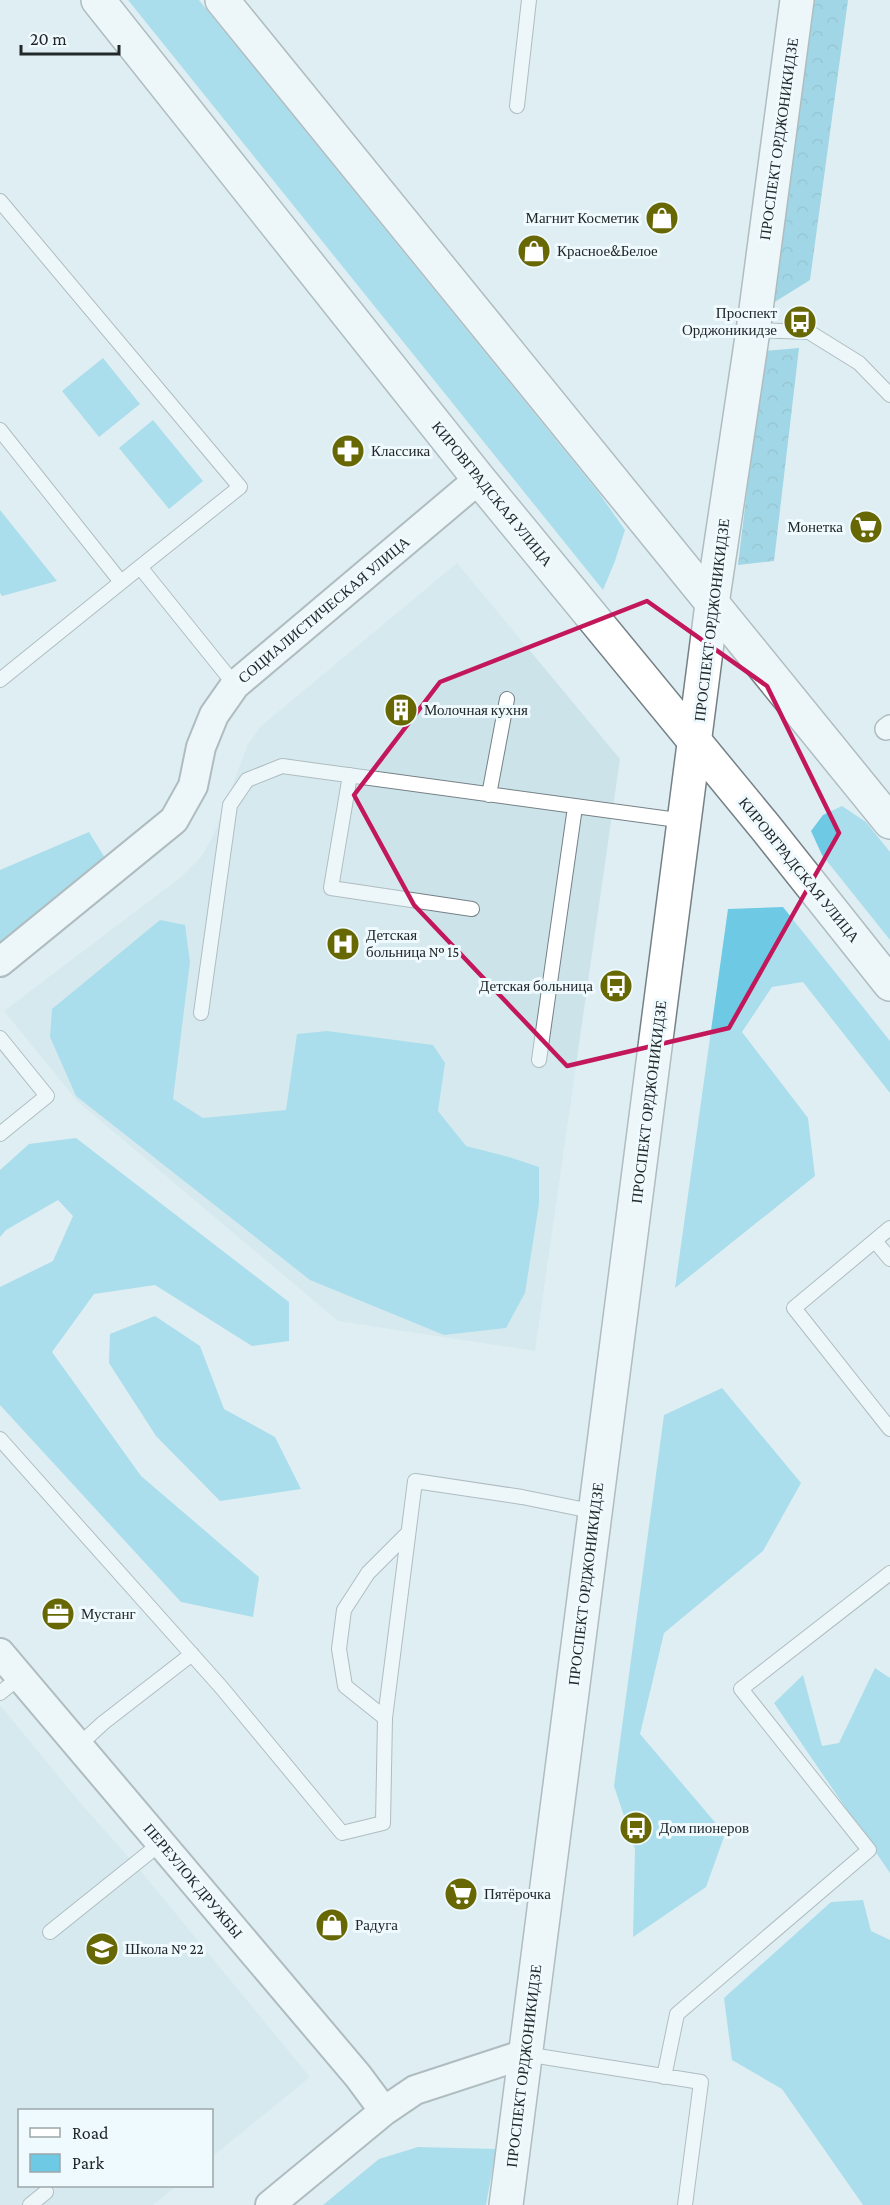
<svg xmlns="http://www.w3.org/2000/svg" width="890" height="2205" font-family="'Crimson Pro',serif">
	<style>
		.built { fill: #cde3ea }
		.green { fill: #6dc9e4 }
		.forest { fill: url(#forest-crowns) }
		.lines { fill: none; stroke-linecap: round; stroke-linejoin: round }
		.service-casing { stroke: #758186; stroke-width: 16 }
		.pedestrian-casing { stroke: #758186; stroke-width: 24 }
		.minor-casing { stroke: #758186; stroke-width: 32 }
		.tertiary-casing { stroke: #758186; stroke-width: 36 }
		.secondary-casing { stroke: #758186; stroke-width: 36 }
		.service { stroke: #fff; stroke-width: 14 }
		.pedestrian { stroke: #fff; stroke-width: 21 }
		.minor { stroke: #fff; stroke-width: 28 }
		.tertiary { stroke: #fff; stroke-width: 33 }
		.secondary { stroke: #fff; stroke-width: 33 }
		.marked { fill: none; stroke: #c2185b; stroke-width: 4.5; stroke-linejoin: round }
		.labels { text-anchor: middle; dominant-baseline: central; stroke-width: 6; stroke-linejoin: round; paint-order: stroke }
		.street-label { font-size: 15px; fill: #222729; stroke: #effafe }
		.poi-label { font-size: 15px; fill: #222729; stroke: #effafe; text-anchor: start }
	</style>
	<defs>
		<pattern id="forest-crowns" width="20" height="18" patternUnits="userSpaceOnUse" patternTransform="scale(1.5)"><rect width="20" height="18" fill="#54b8d5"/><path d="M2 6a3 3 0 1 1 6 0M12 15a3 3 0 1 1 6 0" fill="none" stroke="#4596ad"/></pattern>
	</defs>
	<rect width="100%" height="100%" fill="#dfeef2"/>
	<path class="built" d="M457,563l163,196 -85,592 -197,-30 -261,-220 -73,-90 177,-134 20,-20 13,-23 34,-90 13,-18z
		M0,1705l83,101 52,58 175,213 -98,80v-47h-192v76h157l-24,19h-153z"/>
	<path class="green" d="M128,0h71l400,493 26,37 -10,31 -12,29z
		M103,358l37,46 -41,33 -37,-46z
		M153,420l50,61 -34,28 -50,-61z
		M0,510l57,71 -55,15 -2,-3z
		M842,806l24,16 24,30v88l-68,-85 -11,-24 12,-16z
		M89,832l16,26 -105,86v-74z
		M783,907l107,134v52l-87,-111 -31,5 -30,45 66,86 7,58 -140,112 53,-379z
		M160,920l25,5 5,37 -17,137 30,19 83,-8 11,-76 30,-3 106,14 12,18 -7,48 28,35 43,11 30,10v37l-14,89 -19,35 -62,7 -134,-55 -234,-184 -26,-59 2,-28z
		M76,1138l213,164v39l-37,5 -97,-61 -61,9 -42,58 89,124 118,101 -6,40 -72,-15 -181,-197v-118l53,-26 20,-45 -15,-16 -52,30 -6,7v-67l29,-26z
		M155,1316l45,30 24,63 51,28 26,52 -81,12 -64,-65 -47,-73 1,-29z
		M722,1388l79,95 -38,68 -99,82 -24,101 85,100 -19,53 -73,50 2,-88 -21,-63 50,-371z
		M875,1668l15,10v195l-116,-170 29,-28 19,71 17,-3z
		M863,1900l8,31 19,9v265h-27l-81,-116 -50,-29 -8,-62 107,-96z
		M418,2147l78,2 -10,56h-163l56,-46z"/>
	<path class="forest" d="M807,0h41l-38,280 -45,28z
		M799,348l-25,213 -36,4 26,-214z"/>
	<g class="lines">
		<g class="service-casing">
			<path id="service" d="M517,106l12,-106
				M0,201l240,286 -100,80
				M753,330l56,2 50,31 31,32
				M0,430l121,152
				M0,680l140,-113 95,118
				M350,775l-19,113 141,21
				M489,795l18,-96
				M201,1013l29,-208 17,-25 35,-14 403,55
				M0,1038l47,58 -47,38
				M539,1060l36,-253
				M890,1228l-96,80 96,121
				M875,1241l15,18
				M0,1439l221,248 121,146 41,-10 2,-105 30,-237 107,16 74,15
				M0,1693l20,-16
				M385,1718l-40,-32 -6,-37 5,-39 24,-37 40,-40
				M79,1745l24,-22 89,-69
				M50,1932l111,-89
				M525,2054l176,28 -16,123
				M664,2077l13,-63 192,-164 -128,-161 149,-116
				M30,2205l16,-13"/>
		</g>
		<g class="pedestrian-casing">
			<path id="pedestrian" d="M886,729l4,-3"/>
		</g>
		<g class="minor-casing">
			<path id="minor" d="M0,962l174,-142 19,-34 8,-39 13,-32 21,-30 244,-206
				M0,1653l358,423 26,35
				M270,2205l114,-94 31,-21 110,-36"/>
		</g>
		<g class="tertiary-casing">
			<path id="tertiary" d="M506,2205l206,-1601 43,-287 42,-317"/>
		</g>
		<g class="secondary-casing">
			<path id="secondary" d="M98,0l381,479 287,349 124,156
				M222,0l668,822"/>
		</g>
		<use href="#service" class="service"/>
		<use href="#pedestrian" class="pedestrian"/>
		<use href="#minor" class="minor"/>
		<use href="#tertiary" class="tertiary"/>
		<use href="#secondary" class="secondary"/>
	</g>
	<path d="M0 0H890V2205H0ZM647,601l120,85 72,147 -110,195 -162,38 -153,-161 -60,-110 86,-113z" fill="#dfeef2" fill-opacity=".55" fill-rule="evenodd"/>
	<path class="marked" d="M647,601l120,85 72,147 -110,195 -162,38 -153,-161 -60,-110 86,-113z"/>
	<defs>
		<g id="shop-disc" transform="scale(1.725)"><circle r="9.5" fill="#676804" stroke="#effafe"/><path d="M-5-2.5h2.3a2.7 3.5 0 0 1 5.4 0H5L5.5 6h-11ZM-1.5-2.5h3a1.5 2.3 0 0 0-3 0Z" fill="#fff"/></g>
		<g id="bus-disc" transform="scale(1.725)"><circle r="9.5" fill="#676804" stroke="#effafe"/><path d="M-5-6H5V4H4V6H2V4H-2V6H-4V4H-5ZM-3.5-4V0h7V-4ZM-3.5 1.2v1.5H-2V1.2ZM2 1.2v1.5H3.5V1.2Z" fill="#fff"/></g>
		<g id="pharmacy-disc" transform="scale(1.725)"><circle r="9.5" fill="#676804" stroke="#effafe"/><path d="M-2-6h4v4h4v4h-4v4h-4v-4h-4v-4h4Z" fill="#fff"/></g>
		<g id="supermarket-disc" transform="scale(1.725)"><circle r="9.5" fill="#676804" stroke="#effafe"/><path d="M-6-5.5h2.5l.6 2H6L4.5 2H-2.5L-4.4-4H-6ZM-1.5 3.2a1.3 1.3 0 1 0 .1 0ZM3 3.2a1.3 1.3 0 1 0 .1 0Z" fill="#fff"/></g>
		<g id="building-disc" transform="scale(1.725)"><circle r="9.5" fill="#676804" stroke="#effafe"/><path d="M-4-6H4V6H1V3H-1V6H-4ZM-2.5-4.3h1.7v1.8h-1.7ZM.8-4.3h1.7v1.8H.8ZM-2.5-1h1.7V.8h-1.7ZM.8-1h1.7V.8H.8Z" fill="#fff"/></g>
		<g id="hospital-disc" transform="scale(1.725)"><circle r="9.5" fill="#676804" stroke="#effafe"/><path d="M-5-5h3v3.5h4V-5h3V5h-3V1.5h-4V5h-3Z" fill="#fff"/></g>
		<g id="office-disc" transform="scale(1.725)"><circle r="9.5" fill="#676804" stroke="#effafe"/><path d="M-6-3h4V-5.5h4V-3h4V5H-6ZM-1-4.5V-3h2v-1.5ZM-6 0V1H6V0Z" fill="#fff"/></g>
		<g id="school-disc" transform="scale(1.725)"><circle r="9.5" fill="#676804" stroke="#effafe"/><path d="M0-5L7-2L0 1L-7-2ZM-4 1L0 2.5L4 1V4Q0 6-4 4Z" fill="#fff"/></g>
	</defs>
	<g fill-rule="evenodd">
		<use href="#shop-disc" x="662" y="218"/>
		<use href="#shop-disc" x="534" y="251"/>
		<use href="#bus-disc" x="800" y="322"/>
		<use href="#pharmacy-disc" x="348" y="451"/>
		<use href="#supermarket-disc" x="866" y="527"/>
		<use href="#building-disc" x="401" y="710"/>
		<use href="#hospital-disc" x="343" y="944"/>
		<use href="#bus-disc" x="616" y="986"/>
		<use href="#office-disc" x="58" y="1614"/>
		<use href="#bus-disc" x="636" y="1828"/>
		<use href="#supermarket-disc" x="461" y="1894"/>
		<use href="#shop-disc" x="332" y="1925"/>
		<use href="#school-disc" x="102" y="1949"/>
	</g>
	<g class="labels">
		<g class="street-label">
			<text transform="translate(779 139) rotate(-82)">ПРОСПЕКТ ОРДЖОНИКИДЗЕ</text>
			<text transform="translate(492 494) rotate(51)">КИРОВГРАДСКАЯ УЛИЦА</text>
			<text transform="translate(324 610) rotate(-40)">СОЦИАЛИСТИЧЕСКАЯ УЛИЦА</text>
			<text transform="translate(712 620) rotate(-83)">ПРОСПЕКТ ОРДЖОНИКИДЗЕ</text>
			<text transform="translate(799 870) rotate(51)">КИРОВГРАДСКАЯ УЛИЦА</text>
			<text transform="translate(649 1102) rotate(-83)">ПРОСПЕКТ ОРДЖОНИКИДЗЕ</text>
			<text transform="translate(586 1584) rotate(-83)">ПРОСПЕКТ ОРДЖОНИКИДЗЕ</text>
			<text transform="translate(193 1881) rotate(50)">ПЕРЕУЛОК ДРУЖБЫ</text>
			<text transform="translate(524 2066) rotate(-83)">ПРОСПЕКТ ОРДЖОНИКИДЗЕ</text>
		</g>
		<g class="poi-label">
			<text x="639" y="218" text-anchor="end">Магнит Косметик</text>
			<text x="557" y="251">Красное&amp;Белое</text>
			<text x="777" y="313" text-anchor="end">Проспект<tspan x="777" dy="17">Орджоникидзе</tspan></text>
			<text x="371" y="451">Классика</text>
			<text x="843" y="527" text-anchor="end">Монетка</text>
			<text x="424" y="710">Молочная кухня</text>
			<text x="366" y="935">Детская<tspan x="366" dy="17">больница № 15</tspan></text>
			<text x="593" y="986" text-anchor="end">Детская больница</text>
			<text x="81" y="1614">Мустанг</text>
			<text x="659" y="1828">Дом пионеров</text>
			<text x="484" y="1894">Пятёрочка</text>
			<text x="355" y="1925">Радуга</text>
			<text x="125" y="1949">Школа № 22</text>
		</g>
	</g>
	<rect x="18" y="2109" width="195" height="78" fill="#effafe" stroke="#9da6a9" stroke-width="1.5"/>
	<rect x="30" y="2128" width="30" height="9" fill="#ffffff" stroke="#9da6a9" stroke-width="1.5"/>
	<text x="72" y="2139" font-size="18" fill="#222729">Road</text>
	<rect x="30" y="2154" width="30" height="18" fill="#6dc9e4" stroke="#9da6a9" stroke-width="1.5"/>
	<text x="72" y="2169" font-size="18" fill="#222729">Park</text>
	<path d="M21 45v9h98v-9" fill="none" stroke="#222729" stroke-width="3"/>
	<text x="30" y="45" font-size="18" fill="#222729" stroke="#effafe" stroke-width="4.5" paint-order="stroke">20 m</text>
</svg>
